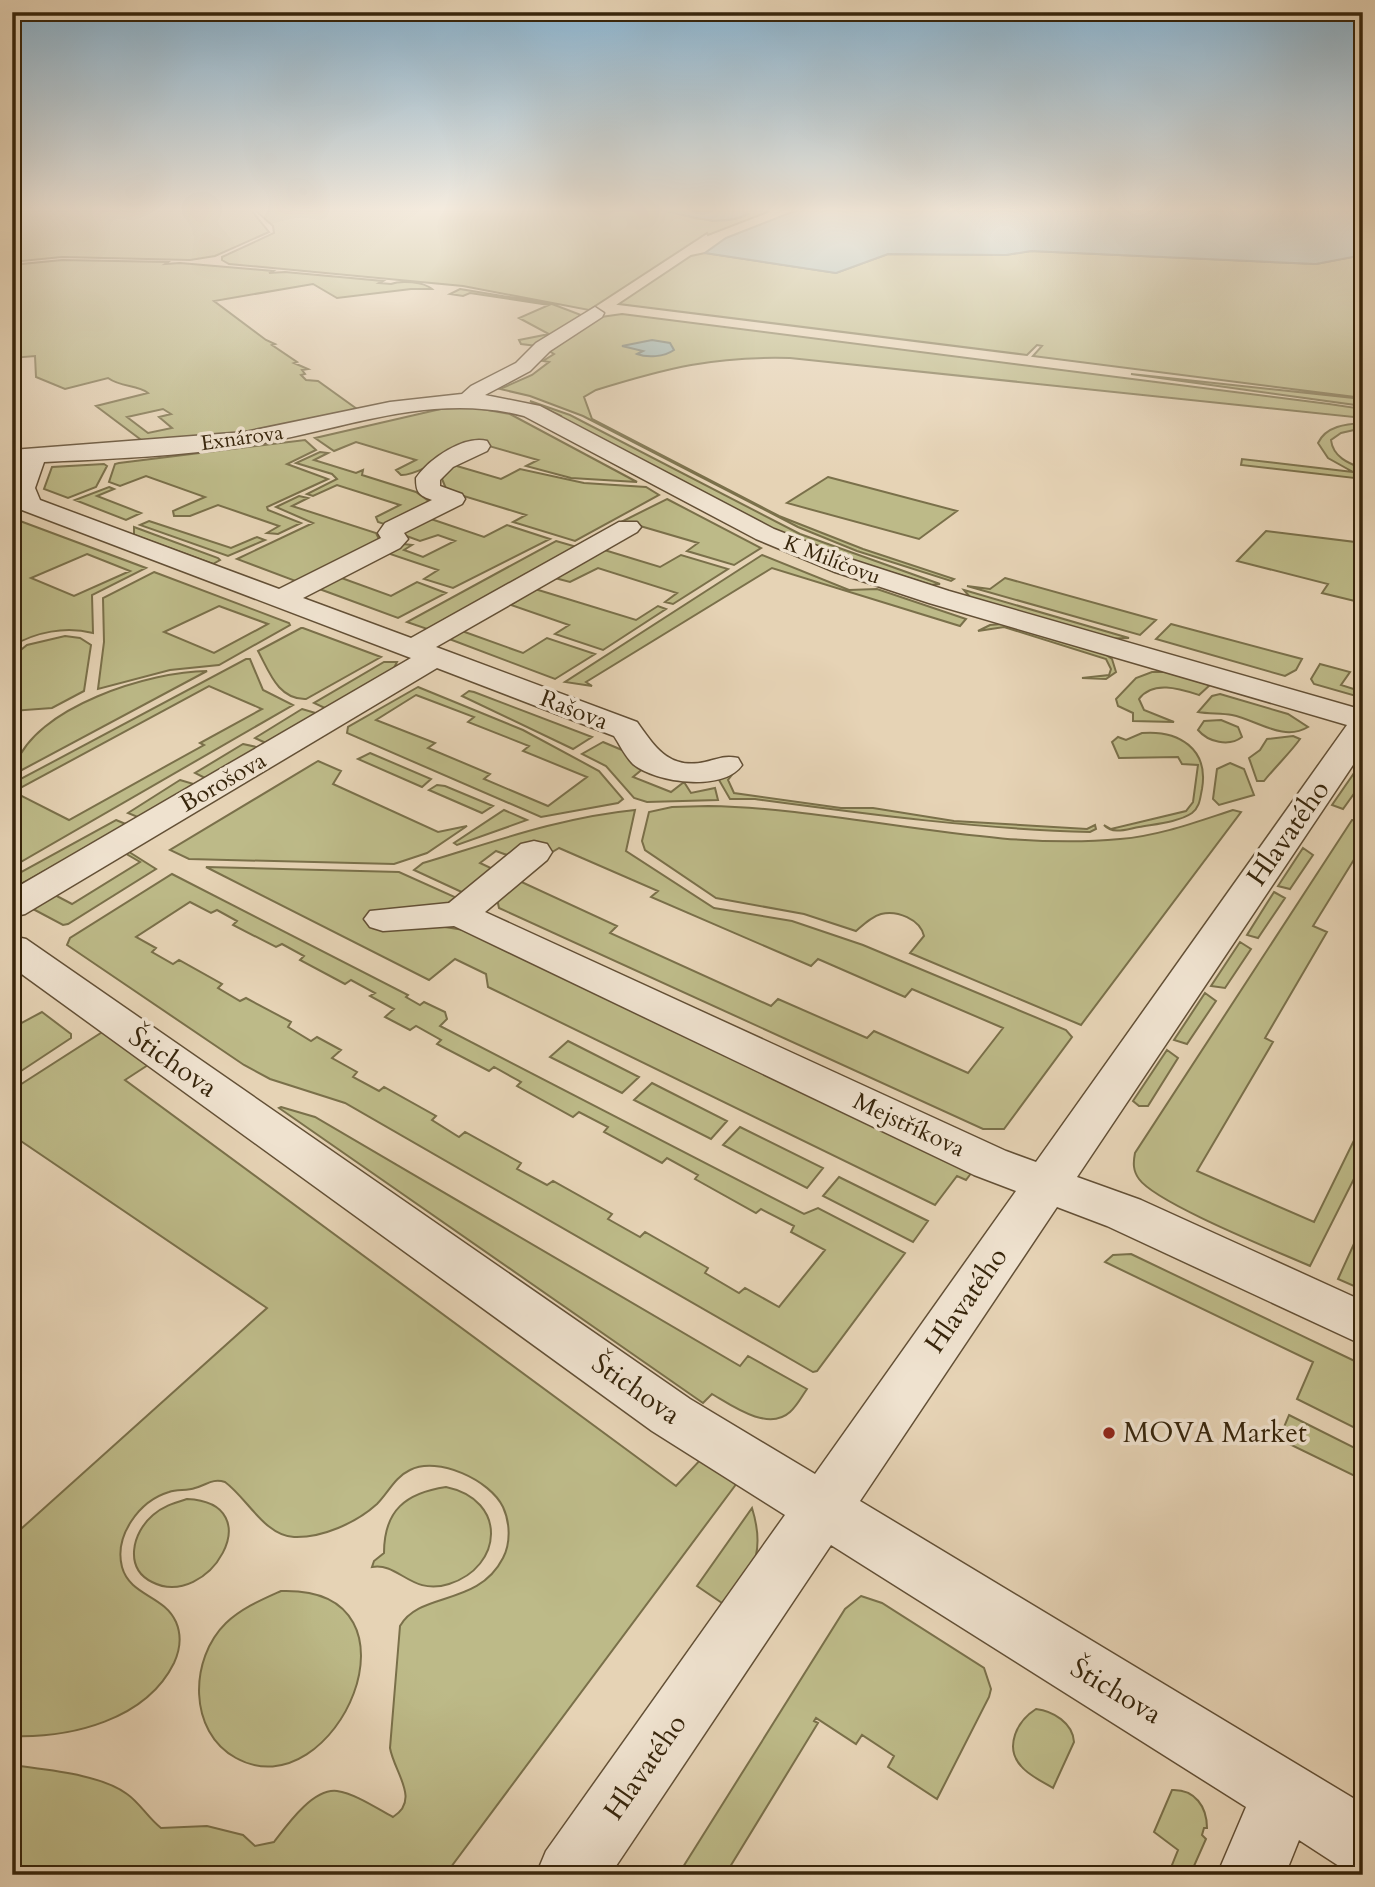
<svg xmlns="http://www.w3.org/2000/svg" width="1375" height="1887" font-family="Cardo,serif">
	<style>
		.green { fill: #bdba88; stroke: #7a704a; stroke-width: 2; fill-rule: evenodd }
		.water { fill: #98b6b5; stroke: #717c71; stroke-width: 2 }
		.lines { fill: none; stroke-linecap: round; stroke-linejoin: round }
		.street-casing { stroke: #635036; stroke-width: 3 }
		.street { fill: #efe2cf; fill-rule: evenodd }
		.poi-dot { fill: #8f2418; stroke: #efe2cf; stroke-width: 2.5 }
		.labels { text-anchor: middle; dominant-baseline: central; stroke-width: 7; stroke-linejoin: round; paint-order: stroke }
		.far-street-label { font-size: 21px; fill: #37250b; stroke: #efe2cf }
		.street-label { font-size: 24px; fill: #37250b; stroke: #efe2cf }
		.near-street-label { font-size: 28px; fill: #37250b; stroke: #efe2cf }
		.near-poi-label { font-size: 28px; fill: #37250b; stroke: #efe2cf; text-anchor: start }
	</style>
	<rect width="100%" height="100%" fill="#e6d3b5"/>
	<filter id="stains"><feTurbulence type="fractalNoise" baseFrequency=".00286" numOctaves="4"/><feColorMatrix values="0 0 0 0 .2 0 0 0 0 .09 0 0 0 0 .02 0 0 0 .5 -.17"/></filter>
	<radialGradient id="worn" r=".72"><stop offset=".6" stop-color="#630" stop-opacity="0"/><stop offset="1" stop-color="#630" stop-opacity=".3"/></radialGradient>
	<path class="green" d="M12,211h240l17,21 -54,24 -25,4 -128,-3 -50,5z
		M256,211h411l46,10 34,-7 -3,-3h26l-62,24 -1,-2 -118,77 -126,-24 -234,-22 -7,-4v-3l52,-24 -1,-7z
		M1031,251l285,13 47,-9v143l-330,-42 9,-10 -5,-1 -10,10 -408,-51 72,-48 14,-3 131,20 52,-19 118,1z
		M62,260l106,2 -3,2 15,-1 93,8 -4,2 16,-1 98,9 -4,2 12,1c10,-4 33,-2 41,5h-21l-74,9 -24,-14 -99,17 52,39 9,4 -3,1 25,17 -3,1 14,6 -6,1 3,4 -4,1 5,5 12,1 39,28 -100,24 -113,9 -48,-36 52,-13c-11,-9 -26,-5 -40,-15l-43,11 -29,-12 -1,-21 -23,2v-93zM163,409l8,5 -12,3 13,11 -24,5 -21,-16z
		M460,289l92,15 29,11 -44,31 -16,-2 -2,-4 30,-6 -30,-16 30,-13 -79,-12 -7,3 -13,-2z
		M622,314l707,90 34,5v9l-573,-60c-76,-2 -123,10 -194,32l-12,7 8,22 187,97 84,33 91,30 -3,2 -94,-30 -59,-24 -215,-111 -53,-20 -30,-7 32,-14 17,-13 -6,-1 11,-7 -5,-3 52,-34z
		M1131,374l232,25v7z
		M530,401l40,14 230,119 140,50 -9,1 -129,-41 -243,-124 2,-4z
		M465,406l45,8 127,68 -66,-4 -45,-12 12,-6 -63,-18c-18,8 -58,34 -74,33l-5,-5 20,-10 -60,-18 -22,9 -19,-13 130,-30z
		M1363,423v5l-22,5 -10,7c2,17 17,23 32,29v10l-122,-14 1,-6 111,13 -25,-14 -10,-15c8,-17 28,-19 45,-20z
		M305,440l11,10 -29,14 41,15 -61,28 1,3 33,13 -23,11 -11,-1 12,-7 -61,-21 -28,11h-16l-1,-5 32,-14 -59,-21 -26,10 -11,-4 6,-18 4,-1z
		M320,452l8,1 -14,7 42,13 7,-3 -1,5 54,17 14,10 -43,23 -9,-3 -2,-5 24,-12 -63,-20 -24,11 -6,-2 30,-15 -5,-5 -36,-11z
		M104,464l3,2 -11,21 -28,11 -24,-9 8,-22z
		M450,464l51,15 19,-10 64,14 62,4 13,8 -84,46 -62,-19 13,-7 -79,-24 -5,-12z
		M828,477l129,34 -38,28 -132,-36z
		M109,487l5,2 -17,7 44,17 -15,7 -51,-20z
		M299,496l9,2 -16,8 84,27 3,6 -81,43 -61,-23 76,-36 -37,-16z
		M667,499l94,49 -27,17 -47,-14 11,-8 -75,-22z
		M12,518l134,50 -54,27 1,38c-28,-7 -57,-1 -81,13zM87,554l43,17 -56,25 -43,-18z
		M431,519l53,18 23,-12 43,14 -97,49 -29,-9 14,-9 -54,-18 19,-8 9,1 -8,5 19,7 32,-16 -17,-6 -18,6 -19,-7z
		M149,521l82,27 26,-11 8,3 -37,16 -88,-31z
		M134,527l84,31 2,2 -7,4 -79,-29z
		M1266,531l97,12v60l-41,-10 6,-9 -91,-23z
		M556,541l21,6 -147,83 -23,-8z
		M601,549l59,18 21,-12 47,14 -55,35 -8,-2 12,-9 -79,-25 -28,14 -15,-4z
		M762,555l87,35 28,-1 89,30 -6,7 -188,-58 -186,114 6,4 -27,-4z
		M154,572l135,51 1,2 -71,40 -49,5 -72,19 6,-47 -1,-44zM219,606l49,18 -54,29 -50,-21z
		M336,576l55,20 26,-14 29,11 -48,25 -84,-31z
		M1005,578l151,42 -16,15 -173,-49 23,3z
		M535,589l101,31 22,-14 8,3 -63,41 -48,-16 14,-9 -58,-20z
		M964,590l165,48 -26,1 -129,-37z
		M1002,624l103,30 7,5 4,13 -10,7 -24,-1 27,-3 2,-6 -5,-10 -102,-32 -26,4 12,-6z
		M1171,624l131,35 -6,11 -11,6 -129,-37z
		M301,628h2l78,29 -75,42c-28,1 -37,-28 -48,-48z
		M462,631l61,22 24,-15 48,16 -40,25 -111,-42z
		M65,636l15,2 11,7 -7,46 -32,17 -40,3v-54l15,-12z
		M246,659h4l13,31 30,15 -281,162v-66l10,-5 47,24 135,-75 -4,-2 62,-34 -53,-23 -196,106 -1,-13 5,2z
		M384,662h13l-3,6 -67,41 -13,-6z
		M1320,664l30,8 -9,13 22,7v6l-49,-14 -3,-5z
		M207,671l-187,100 -5,-4c18,-60 137,-96 192,-96z
		M1152,672h15l43,13 -11,10c-19,-6 -46,-15 -60,4l5,11 30,12 -41,-1v-8l-15,-7 -2,-7 20,-21z
		M418,687l105,43 76,41 24,28 -5,4 -77,14 -194,-84 1,-6zM416,695l58,22 -6,5 61,24 -6,5 64,26 -39,29 -64,-27 6,-5 -62,-26 7,-5 -59,-23z
		M469,691l5,1 118,45 -19,12 -111,-53z
		M1220,694l68,20 20,13c-25,15 -51,-7 -76,-12 -11,-2 -23,-1 -34,-3l14,-16z
		M302,709l17,5 -51,30 -13,-6z
		M1221,720l17,7 4,10c-13,10 -34,5 -44,-7l6,-9z
		M1142,733c37,-3 67,16 60,56 -2,9 -2,18 -10,24 -13,9 -37,11 -53,14 -12,2 -26,8 -35,-2l7,4 75,-18 7,-9 5,-37 -16,-1 -4,-7 -59,1 -7,-16 6,-5 8,3z
		M1293,736l7,3c-10,14 -24,27 -36,42h-7l-8,-23 11,-8 7,-11z
		M603,742l19,8 23,17 -12,10 38,15 13,-10 7,11 24,-5 3,12 -71,2 -13,-4 -28,-32 -24,-12z
		M243,744l18,4 -54,31 -12,-6z
		M370,753l61,26 -9,8 -64,-28z
		M1363,760v21l-20,28 -11,-4z
		M318,761l23,10 -8,13 105,48 29,-6 -40,27 -33,11 -205,-5 -19,-9z
		M1230,763l14,6 10,26 -35,10 -6,-6 4,-30z
		M735,771l-7,9 6,13 107,15h32l81,13 133,8 8,-4 1,4 -6,3c-113,-3 -223,-18 -335,-33h-25l-11,-19z
		M180,780l17,5 -57,33 -12,-5z
		M437,785l8,1 48,20 -11,7 -53,-23z
		M708,806c135,2 278,46 412,33 39,-3 76,-17 113,-29l8,2 -160,213 -171,-72 14,-17c-4,-17 -27,-26 -43,-22 -10,3 -17,10 -25,17l-52,-17 -88,-16 -71,-48 -3,-9 7,-29 23,-5z
		M504,810l23,10 -70,25 -3,-2z
		M635,810l-9,41 88,57 78,13 71,24 203,85 6,7 -68,92h-21l-484,-221 -2,-9 16,-21 104,48 -7,7 161,73 7,-7 89,39 7,-7 94,42 35,-45 -91,-39 -7,8 -87,-38 -7,7 -160,-69 7,-6 -99,-43c-18,13 -44,11 -63,3l-16,12 17,8 -31,23 -52,-24 9,-7c70,-21 139,-46 212,-53z
		M116,820l12,5 -116,64v-12z
		M1352,820l11,2v23l-50,81 14,6 -62,106 8,4 -76,129 117,51 49,-100v39l-53,105c-34,-15 -154,-63 -171,-87 -6,-8 -6,-16 -4,-26z
		M1303,848l10,7 -23,34 -12,-3z
		M126,850l30,19 -88,55 -5,1 -30,-16 20,-15 19,10 68,-42 -17,-10z
		M206,867l193,5 58,26 -11,6 -8,22 26,4 508,242 -6,8 -9,-4 -22,29 -447,-218 -2,-13 -31,-15 -26,21z
		M172,874l236,121 -2,2 14,8 4,-3 21,10 2,7 -7,7 364,188 14,-6 87,45 -88,118 -4,1 -468,-269 -75,-24 -26,-14 -177,-120 3,-7zM190,902l21,11 6,-3 20,11 -4,4 43,22 6,-3 22,12 -4,4 45,24 6,-4 24,13 -5,3 24,13 -9,8 25,13 6,-4 25,14 -4,4 52,27 5,-4 27,15 -4,4 56,31 6,-5 29,15 -4,5 58,31 5,-5 31,17 -3,4 61,34 5,-4 33,17 -3,6 34,18 -46,57 -34,-19 -6,5 -34,-20 3,-5 -63,-36 -5,5 -32,-18 4,-5 -59,-33 -6,4 -30,-16 4,-6 -56,-31 -6,5 -27,-17 4,-4 -52,-29 -5,4 -26,-14 4,-5 -25,-14 9,-8 -24,-13 -6,4 -23,-14 3,-5 -45,-24 -6,3 -22,-13 4,-4 -43,-24 -6,4 -21,-12 4,-4 -20,-11z
		M1274,892l11,6 -27,40 -11,-3z
		M1240,942l11,7 -26,39 -14,-2z
		M1205,993l11,8 -29,43 -13,-4z
		M42,1012l29,22v4l-59,39v-49z
		M104,1031l47,32 -26,17 551,406 26,-28 35,25 -292,392h-433v-110c34,5 88,9 115,29 13,9 21,24 34,34l46,-2 36,9 12,11 19,-4c13,-17 39,-54 63,-51 19,3 39,17 56,26 28,-17 1,-45 -3,-69l10,-122c20,-35 78,-19 103,-68 8,-15 7,-36 0,-51 -13,-27 -65,-51 -93,-37 -15,7 -22,23 -33,34 -21,19 -55,34 -83,33 -29,-1 -47,-39 -69,-55 -13,-4 -18,3 -30,6 -8,3 -18,1 -26,4 -30,9 -55,44 -47,75 8,29 42,28 54,55 6,14 4,28 -2,41 -28,57 -103,75 -162,73v-199l255,-229 -255,-173v-45z
		M568,1041l71,36 -17,16 -72,-36z
		M1167,1050l11,8 -30,48h-9l-6,-5z
		M652,1083l75,38 -16,18 -77,-39z
		M281,1107l34,10 425,249 8,-10 59,33c-5,7 -10,17 -17,23 -22,20 -59,-7 -78,-18l-9,9 -424,-295z
		M740,1127l83,41 -16,20 -84,-43z
		M839,1177l89,44 -15,21 -90,-46z
		M1363,1224v66l-25,-11z
		M1131,1254l232,111v67l-66,-33 16,-37 -208,-100 8,-7z
		M1289,1415l74,37v28l-84,-41z
		M446,1487c62,13 57,80 3,97 -38,12 -50,-22 -77,-17l2,-6 10,-8c0,-43 22,-60 62,-66z
		M187,1499c86,4 21,112 -35,83 -28,-14 -20,-49 1,-67 10,-9 21,-12 34,-16z
		M752,1508c14,45 0,62 -21,101l-34,-23z
		M281,1591c155,-5 54,222 -45,167 -48,-26 -47,-99 -10,-135 16,-15 35,-23 55,-32z
		M861,1596l21,7 102,65 7,21 -2,8 -52,102 -49,-32 6,-11 -32,-21 -6,9 -40,-26 -2,3 4,2 -93,152h-47l167,-266z
		M1036,1709c17,2 37,14 38,33l-21,46c-10,-6 -25,-13 -32,-22 -17,-19 -4,-45 15,-57z
		M1172,1790c23,-1 35,17 35,38h-3l-2,7 4,4 -16,36h-22l10,-25 -24,-18z"/>
	<path class="water" d="M667,211h76l5,3c-24,13 -56,4 -81,-3z
		M795,211h568v44l-47,9 -285,-13 -25,4 -118,-1 -52,19 -131,-20 21,-15z
		M652,340l18,3 4,7c-10,7 -27,8 -37,4l6,-3 -21,-5z"/>
	<g class="lines">
		<g class="street-casing">
			<path id="street" d="M595,307l9,6 -2,4 -52,34 -20,20 -45,24 55,11 234,123 79,31 96,31 414,119v40l-286,427 64,23 222,101v44l-256,-119 -50,-19 -197,294 503,303v71l-24,-9 -40,-26 -14,35h-68l29,-68 -415,-262 -221,330h-74l10,-24 239,-336 -133,-84 -640,-464v-31l14,3 664,460 125,75 201,-283 -42,-16 -520,-249 -71,5 -13,-4 -6,-8 6,-8 79,-8 72,-59 13,-3 13,3 5,8 -5,8 -62,52 521,239 30,11 311,-437 -418,-122 -94,-31 -79,-33 -232,-123c-94,-25 -185,15 -278,30 -66,10 -135,13 -202,16l-9,26 5,12 239,89 102,-51 -3,-5 7,-10 47,-23c-13,-5 -16,-7 -16,-22 13,-19 48,-43 71,-37l3,5 -3,5 -34,16 -13,13v6l22,8 3,5 -3,5 -58,29 4,6 -8,9 -97,50 108,40 208,-116h18l4,5 -4,5 -201,115 201,75c18,25 32,48 68,40 13,-3 19,-7 33,-4l4,7c-18,27 -86,18 -109,-1 -8,-8 -13,-19 -19,-28l-177,-68 -412,246 -13,3v-27l399,-232 -389,-148 -9,-9 -1,-16 8,-21h-8v-14l233,-18 145,-30 72,-8 9,-8 45,-23 20,-20z"/>
		</g>
		<use href="#street" class="street"/>
	</g>
	<linearGradient id="sky" x2="0" y2="1"><stop stop-color="#88b5d4"/><stop offset="0.44" stop-color="#f4ebde"/><stop offset="1" stop-color="#f4ebde" stop-opacity="0"/></linearGradient>
	<rect width="1375" height="476" fill="url(#sky)"/>
	<circle class="poi-dot" cx="1109" cy="1433" r="7"/>
	<g class="labels">
		<g class="far-street-label">
			<text transform="translate(242 438) rotate(-8)">Exnárova</text>
			<text transform="translate(832 560) rotate(21)">K Milíčovu</text>
		</g>
		<g class="street-label">
			<text transform="translate(574 710) rotate(21)">Rašova</text>
			<text transform="translate(223 782) rotate(-30)">Borošova</text>
			<text transform="translate(909 1125) rotate(25)">Mejstříkova</text>
		</g>
		<g class="near-street-label">
			<text transform="translate(1288 833) rotate(-55)">Hlavatého</text>
			<text transform="translate(173 1062) rotate(35)">Štichova</text>
			<text transform="translate(966 1300) rotate(-55)">Hlavatého</text>
			<text transform="translate(636 1389) rotate(35)">Štichova</text>
			<text transform="translate(1116 1691) rotate(31)">Štichova</text>
			<text transform="translate(645 1767) rotate(-55)">Hlavatého</text>
		</g>
		<g class="near-poi-label">
			<text x="1123" y="1433">MOVA Market</text>
		</g>
	</g>
	<rect width="1375" height="1887" fill="none" stroke="#e6d3b5" stroke-width="42"/>
	<rect x="14" y="14" width="1347" height="1859" fill="none" stroke="#37250b" stroke-width="3.5"/>
	<rect x="21" y="21" width="1333" height="1845" fill="none" stroke="#37250b" stroke-width="2"/>
	<rect width="100%" height="100%" filter="url(#stains)"/>
	<rect width="100%" height="100%" fill="url(#worn)"/>
</svg>
